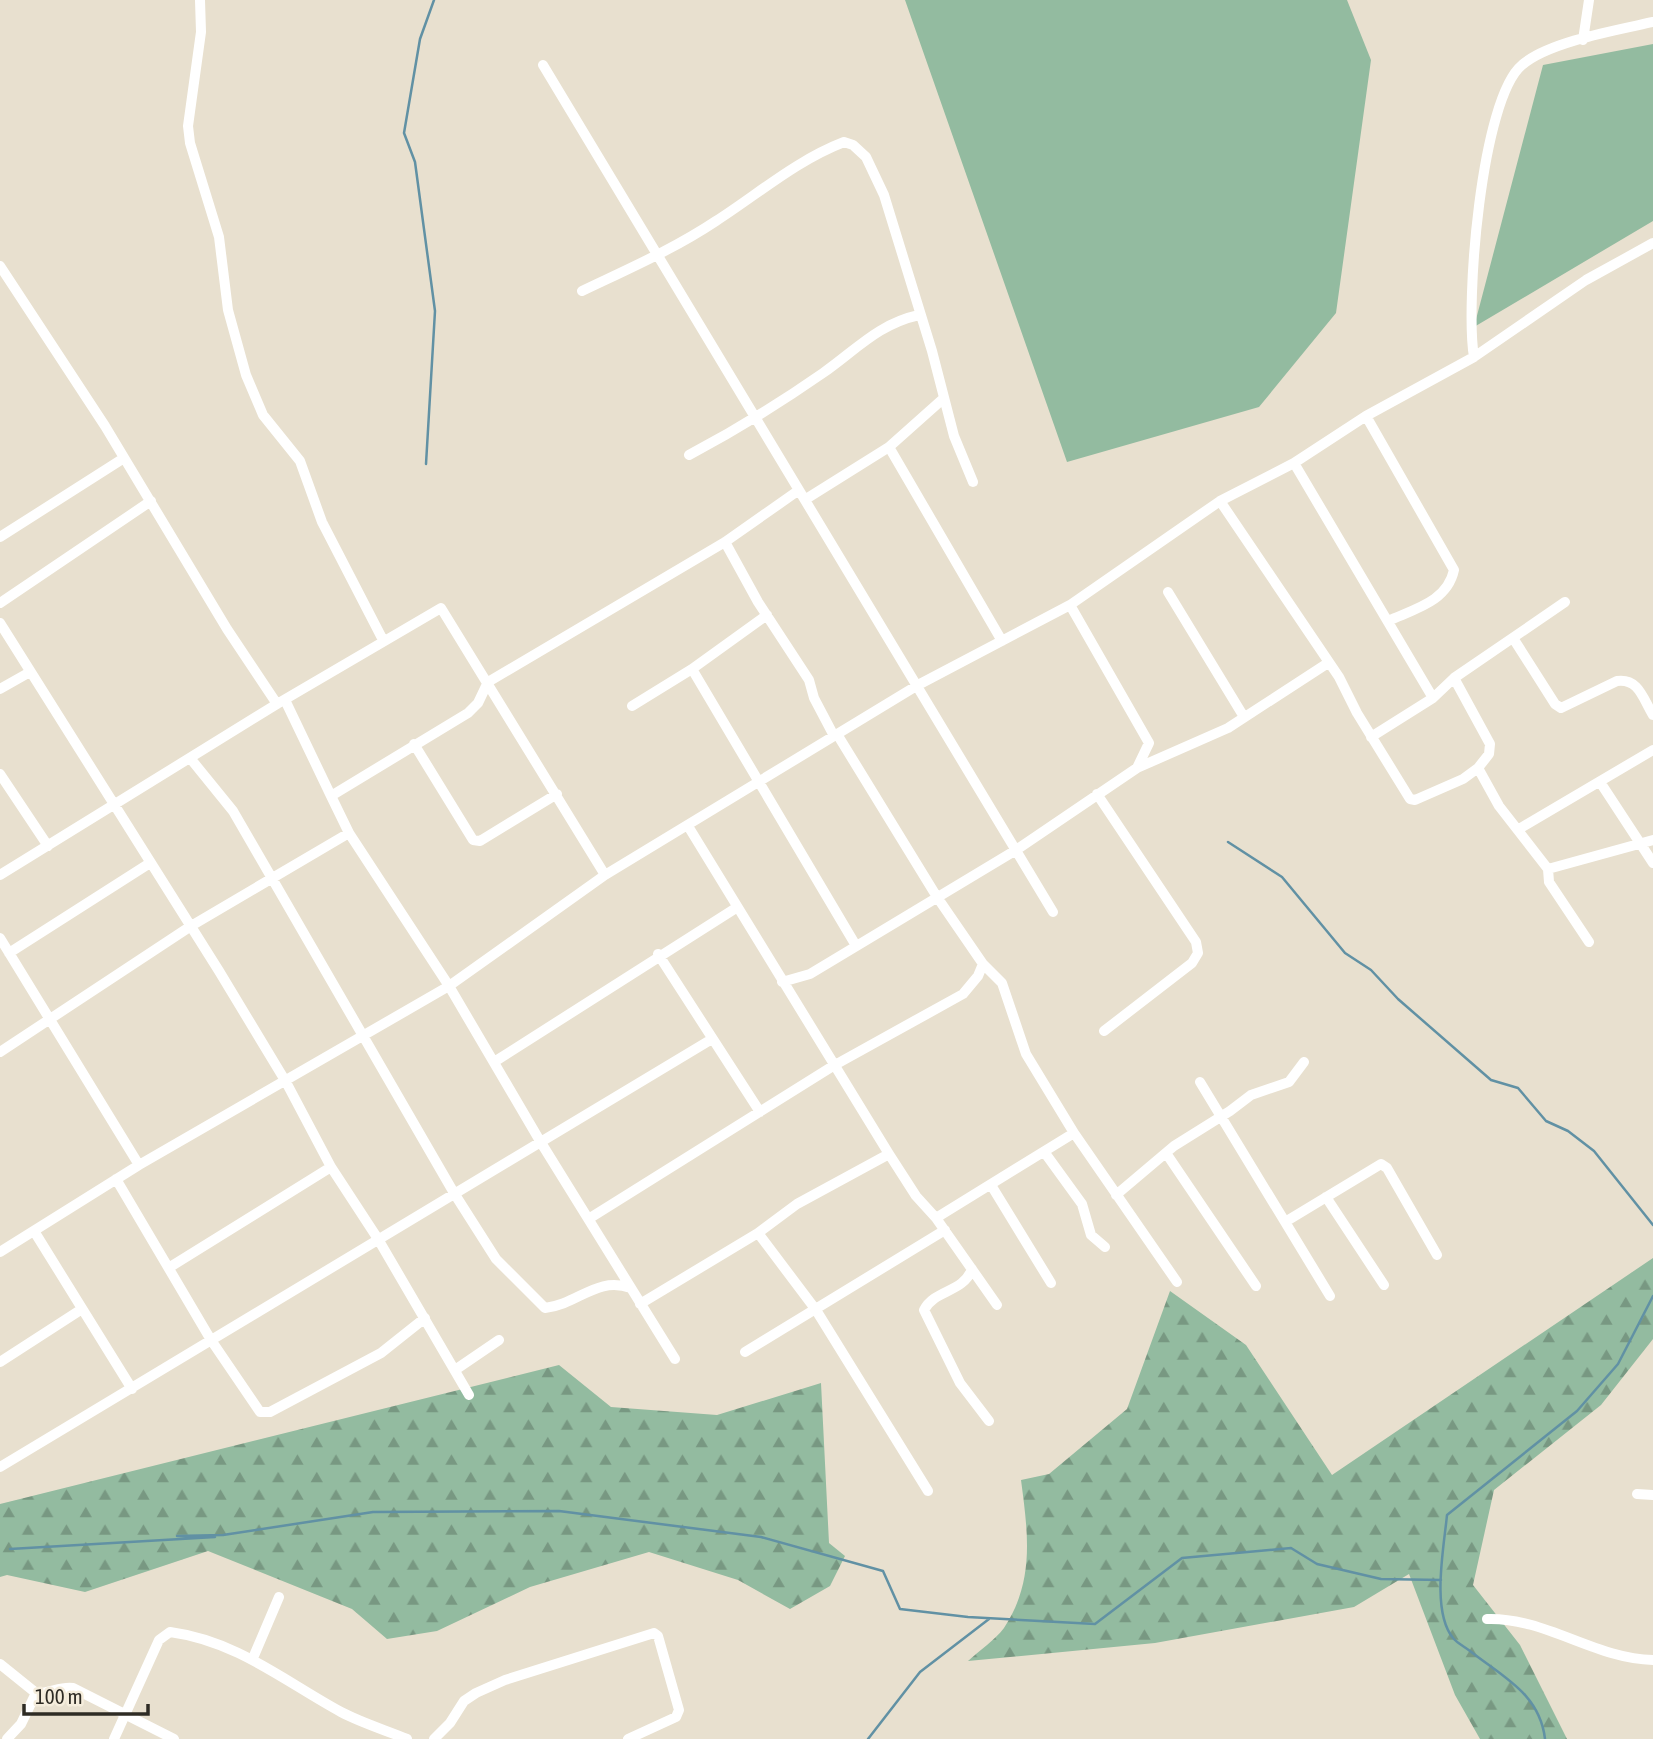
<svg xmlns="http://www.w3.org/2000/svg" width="1653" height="1739" font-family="'Asap Condensed',sans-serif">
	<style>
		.green { fill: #93bba0 }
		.forest { fill: url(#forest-firs) }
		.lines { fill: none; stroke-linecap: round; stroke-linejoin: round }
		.stream { stroke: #6191a4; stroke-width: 2.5 }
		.minor { stroke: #fff; stroke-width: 10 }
	</style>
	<defs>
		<pattern id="forest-firs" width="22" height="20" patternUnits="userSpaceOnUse" patternTransform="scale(1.75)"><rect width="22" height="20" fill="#93bba0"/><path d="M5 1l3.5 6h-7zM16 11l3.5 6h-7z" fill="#789882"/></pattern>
	</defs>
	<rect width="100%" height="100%" fill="#e8e0cf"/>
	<path class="green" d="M905,0h442l24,60 -35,253 -77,94 -192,55z
		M1653,44v177l-179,106 69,-262z"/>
	<path class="forest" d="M1653,1258v81l-52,66 -107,85 -21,95 47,60 47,94h-87l-25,-44 -46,-121 -55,33 -199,36 -187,18c11,-10 27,-21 36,-33 31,-47 24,-95 17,-148l28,-6 78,-65 43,-118 76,54 86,130z
		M559,1365l52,42 106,8 104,-32 8,160 16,13 -15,30 -40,23 -52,-29 -89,-28 -119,35 -93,44 -50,8 -35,-30 -144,-58 -123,41 -78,-17 -7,2v-73z"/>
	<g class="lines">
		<path class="stream" d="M426,464l9,-153 -20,-149 -11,-29 16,-94 14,-39
			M1228,842l54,35 63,76 26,17 27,29 93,81 27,8 28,33 22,10 26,20 59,74
			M10,1549l205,-12 -38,-1 46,-1 150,-23 186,-1 202,26 122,34 17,38 68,8 127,7 87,-66 109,-10 26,16 64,15 60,1
			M868,1739l52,-67 69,-53
			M1545,1739c-5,-45 -42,-62 -75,-88 -5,-4 -13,-8 -17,-13 -22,-27 -9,-91 -6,-123l130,-104 41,-47 35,-68"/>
		<path class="minor" d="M200,0l1,32 -13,94 2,17 29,94 9,73 18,65 17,40 37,46 22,61 61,118
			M1583,40l6,-40
			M543,65l510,847
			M0,266l105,160 122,203 50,75
			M582,291c46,-22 92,-42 134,-70 42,-27 81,-61 128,-79l9,3 13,12 18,38 48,156 22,85 19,46
			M1474,357l112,-77 67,-37
			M1366,416l88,154c-7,32 -40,39 -66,51
			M889,447l113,194
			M689,455c45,-24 91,-52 134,-82 33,-23 55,-49 96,-58
			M1294,463l139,235 21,-20 36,66 -1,10 -11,14
			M806,499l83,-52 55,-49
			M1220,501l119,176 18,36 53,86 5,1 48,-21 15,-11 21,38 49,63 105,-29
			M0,537l124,-79
			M725,542l33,60 51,78 5,18 20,38
			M1168,592l76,125
			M0,603l151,-102
			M1070,605l79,138 -12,25
			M767,615l-75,54 163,275
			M0,623l219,348 67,111 45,85 47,72 91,156
			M1513,638l42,66 6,4 56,-27c22,-3 26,18 36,34
			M1454,678l111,-76
			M0,689l30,-17
			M285,700l46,96
			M632,706l60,-37
			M837,734l100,163 46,67 19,19 24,71 48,79 103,149
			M1371,737l62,-39
			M414,744l59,96 7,1 77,-47
			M190,758l43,53 221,382 42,66 49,49c34,-4 51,-32 86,-20
			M0,774l48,72
			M1600,782l53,81
			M1097,794l99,148 2,11 -6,10 -88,68
			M688,826l201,328 27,42 20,22
			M1519,829l134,-79
			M1548,869l1,13 40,60
			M0,875l277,-171 164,-96 164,267
			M0,938l139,227
			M9,953l141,-90
			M658,954l102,158
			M782,982l28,-8 206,-124 121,-82 91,-40 100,-65
			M0,1052l191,-126 158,-93 -18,-37 137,-83 10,-10 10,-21 237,-140 74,-52
			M494,1062l242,-154
			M1200,1082l130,214
			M1045,1153l37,51 9,31 14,12
			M1166,1153l90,133
			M116,1179l95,161 49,72h10l111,-59 44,-35
			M991,1185l60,98
			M1116,1195l58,-49 56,-35 21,-16 38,-13 15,-20
			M1326,1197l58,88
			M590,1218l243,-152 130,-72 15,-18 5,-12
			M1285,1222l96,-58 6,4 50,87
			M34,1231l98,158
			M758,1233l58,77 112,181
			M0,1252l139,-87 310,-179 -100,-153
			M170,1267l161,-100
			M972,1269c-9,24 -37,20 -48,41l36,73 29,38
			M640,1304l118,-71 39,-29 92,-50
			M997,1305l-61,-87 138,-85
			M745,1352l200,-122
			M675,1359l-135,-218 -91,-155 156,-111 313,-190 152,-80 150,-104 74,-38 72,-47 108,-59c-9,-53 7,-258 48,-292 26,-23 95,-35 131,-43
			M0,1362l82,-53
			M455,1370l44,-30
			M0,1467l712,-428
			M1637,1494l16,1
			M1487,1619c58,-2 108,40 166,41
			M253,1658l26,-61
			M0,1664l36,29 -15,31 -14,15
			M36,1693c13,1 24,-7 37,-5l101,51
			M114,1739l45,-99 11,-8c67,9 114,49 171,80 21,11 44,18 66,27
			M434,1739l16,-16 14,-22 12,-8 29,-13 149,-47 4,3 21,74 -3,7 -48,22"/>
	</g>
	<path d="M24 1704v10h124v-10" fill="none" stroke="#2e2b24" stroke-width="3.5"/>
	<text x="35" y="1704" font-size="21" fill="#2e2b24" stroke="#f5eddc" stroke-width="5" paint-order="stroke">100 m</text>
</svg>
